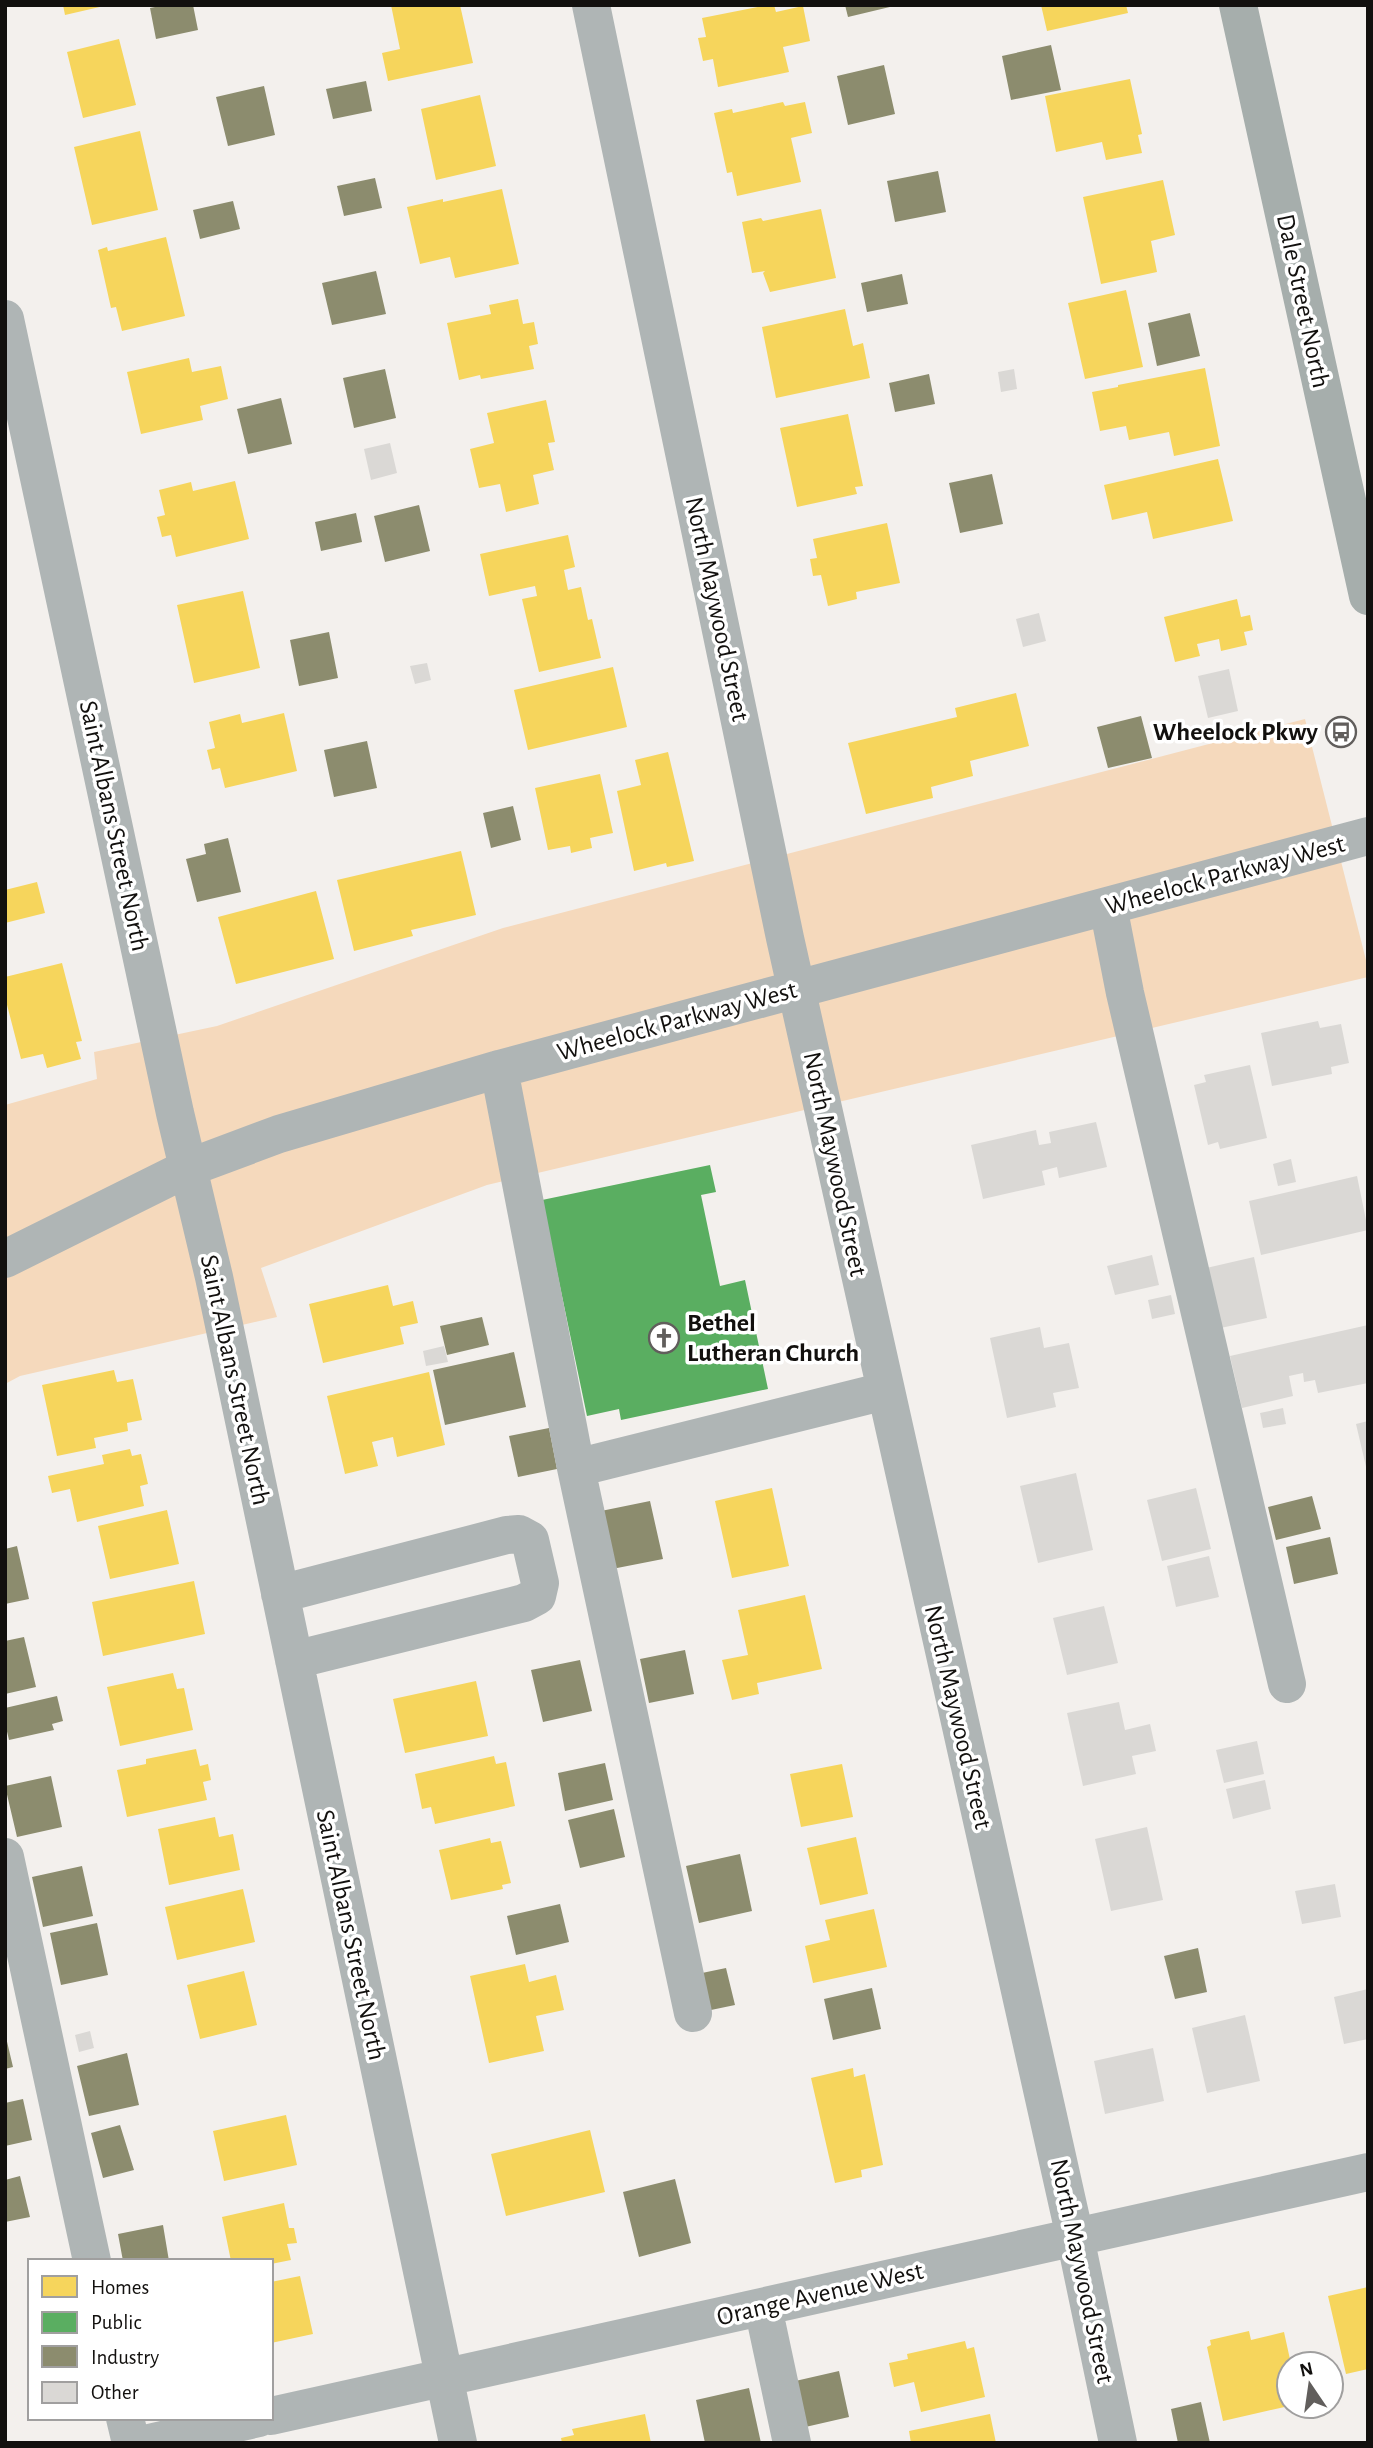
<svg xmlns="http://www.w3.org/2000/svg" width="1373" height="2448" font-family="'Alegreya Sans',sans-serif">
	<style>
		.green { fill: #f5d9bc }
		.homes { fill: #f6d55c }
		.public { fill: #5aae61 }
		.industry { fill: #8c8c6e }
		.building { fill: #dad8d5 }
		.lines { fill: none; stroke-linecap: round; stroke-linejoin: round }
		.minor { stroke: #afb5b5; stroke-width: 38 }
		.major { stroke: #a6aeac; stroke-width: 38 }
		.labels { text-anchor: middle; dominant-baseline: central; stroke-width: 7; stroke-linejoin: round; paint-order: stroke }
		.street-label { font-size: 26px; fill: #12100e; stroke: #fff }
		.poi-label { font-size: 26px; font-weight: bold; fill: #12100e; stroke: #fff; text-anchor: end }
	</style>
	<rect width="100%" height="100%" fill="#f3f0ed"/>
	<path class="green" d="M1305,719l63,249v9l-881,208 -226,83 16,49 -257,59 -15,8v-279l92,-26 -3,-27 123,-26 286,-98z"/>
	<path class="homes" d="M63,5h41v1l-39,9z
		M391,5h69l13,58 -85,18 -6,-28 18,-4z
		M768,5h6l2,7 27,-6 7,35 -27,6 6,25 -71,15 -5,-28 -10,2 -5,-23 8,-1 -4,-19z
		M1041,5h85l2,8 -81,18z
		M119,39l17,66 -53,13 -16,-66z
		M1130,79l12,55 -4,1 4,18 -36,7 -4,-18 -46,10 -11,-56z
		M480,95l16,71 -60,14 -15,-71z
		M783,102l2,4 20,-4 7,31 -21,5 10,44 -64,14 -5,-24 -5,1 -13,-60 18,-4 1,4z
		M140,131l18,79 -66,15 -18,-78z
		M1163,180l12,55 -24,6 6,31 -56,12 -18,-87z
		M502,189l17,75 -64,14 -5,-21 -30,7 -13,-57 36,-8v3z
		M821,209l15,69 -66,14 -7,-19 2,-2 -13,2 -10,-51 19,-4 2,3z
		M166,237l19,79 -63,15 -6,-24 -5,1 -13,-58 9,-3 1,4z
		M1126,290l17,77 -58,12 -17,-76z
		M518,299l5,25 11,-2 4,22 -9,2 5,23 -53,10 -1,-4 -21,5 -12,-57 44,-9 -2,-9z
		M845,309l8,37 10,-3 7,35 -94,20 -14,-71z
		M189,358l3,14 29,-6 7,33 -28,7 3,14 -62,14 -14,-62z
		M1205,368l15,78 -46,10 -5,-24 -40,8 -3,-14 -26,5 -8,-39 26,-5v-2z
		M546,400l9,42 -7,1 6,27 -21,5 6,29 -33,8 -6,-28 -21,4 -9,-39 24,-6 -7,-30z
		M848,414l15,72 -8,1 2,7 -60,13 -17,-79z
		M1218,459l15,62 -80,18 -6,-27 -35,8 -8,-35z
		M235,481l14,58 -73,18 -5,-22 -9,2 -5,-20 8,-2 -6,-25 32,-8 2,9z
		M887,523l13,60 -44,9 1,7 -29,7 -7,-31 -8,1 -3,-17 7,-1 -4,-19z
		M568,535l7,32 -11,3 4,20 13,-3 7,33 4,-1 9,39 -62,14 -17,-73 15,-3 -2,-10 -46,10 -9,-42z
		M243,591l17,77 -66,15 -17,-78z
		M1237,599l4,18 9,-2 3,15 -9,2 3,13 -26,6 -2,-12 -22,5 3,12 -25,6 -11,-45z
		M613,667l14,60 -99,23 -14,-60z
		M1016,693l13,53 -59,15 3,15 -42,11 2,11 -67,16 -18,-71 109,-26 -2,-9z
		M284,713l13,58 -72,17 -5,-20 -8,2 -5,-20 8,-2 -6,-26 31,-8 2,9z
		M668,752l26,109 -27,6 -1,-4 -32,8 -17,-80 24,-6 -6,-25z
		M600,774l13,59 -23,5 2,10 -21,5 -1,-7 -22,4 -13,-62z
		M461,851l15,64 -65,15 2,6 -59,15 -17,-71z
		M37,882l8,31 -40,10v-33z
		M316,891l18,68 -98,25 -18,-67z
		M62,963l20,78 -6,1 5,17 -34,9 -4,-14 -22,5 -16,-62v-20z
		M388,1285l5,21 20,-5 5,22 -18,4 4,17 -81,19 -14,-59z
		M114,1370l3,12 16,-3 9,41 -15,3 1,8 -34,7 2,10 -39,8 -15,-71z
		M429,1372l16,73 -48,12 -4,-20 -21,5 6,24 -33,8 -18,-78z
		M130,1449l2,7 9,-2 7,30 -8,2 4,20 -67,16 -7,-33 -18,4 -4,-17 56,-12 -2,-9z
		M772,1488l17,78 -57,12 -17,-77z
		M167,1510l12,54 -69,15 -12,-53z
		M194,1581l11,53 -102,22 -11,-54z
		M805,1595l17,74 -65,14 2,11 -27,6 -10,-40 26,-5 -10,-45z
		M173,1673l4,16 7,-1 9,42 -73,16 -13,-59z
		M476,1681l12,55 -83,17 -12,-54z
		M196,1749l4,17 8,-2 3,16 -8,2 4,18 -80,17 -10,-47 29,-6v-5z
		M494,1756l2,8 10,-2 9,44 -80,18 -4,-17 -9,2 -7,-35z
		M842,1764l11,53 -52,10 -11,-53z
		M215,1817l4,20 14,-3 7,36 -71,15 -11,-56z
		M856,1837l12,57 -48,11 -13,-57z
		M490,1838l1,5 10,-2 10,42 -9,2 1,4 -52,11 -12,-50z
		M243,1889l12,53 -78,18 -12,-53z
		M874,1909l13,58 -74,16 -8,-37 25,-6 -5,-20z
		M525,1964l4,18 27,-7 8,35 -28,6 8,35 -55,12 -19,-87z
		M244,1971l13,54 -57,14 -13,-54z
		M853,2068l1,9 11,-3 18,91 -22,5 1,7 -27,6 -24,-105z
		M286,2115l11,50 -73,16 -11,-50z
		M590,2130l15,62 -99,24 -15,-62z
		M284,2203l5,25h5l3,15 -10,1 4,16 -20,4v-3h-40l-9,-44z
		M300,2276l13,58 -42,9v-61z
		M1368,2287v82l-22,5 -18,-78z
		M1249,2331l2,9 33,-8 7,32h-2v42l-66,15 -16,-74 4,-2 -1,-5z
		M965,2341l2,8 7,-2 11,50 -64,15 -7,-30 -20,5 -5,-24 19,-4 -1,-5z
		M645,2414l6,29h-89l-1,-5 13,-3 -2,-6z
		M990,2414l6,29h-85l-2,-12z"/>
	<path class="public" d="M710,1165l6,27 -15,3 19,91 25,-6 23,109 -147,31 -2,-11 -32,7 -45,-216z"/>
	<path class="industry" d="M165,5h28l5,25 -42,9 -6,-31z
		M845,5h49v1l-46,11z
		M1051,45l10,45 -50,10 -9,-44z
		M884,65l11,49 -47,11 -11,-49z
		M366,81l6,30 -39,8 -7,-30z
		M264,86l11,49 -47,11 -12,-49z
		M938,171l8,41 -51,10 -8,-41z
		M375,178l7,30 -38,8 -7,-30z
		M233,201l7,28 -40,10 -7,-29z
		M376,271l10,43 -54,11 -10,-42z
		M902,274l6,30 -41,8 -6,-29z
		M1190,313l10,43 -43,10 -9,-43z
		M385,369l11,49 -42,10 -11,-50z
		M929,374l6,30 -40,8 -6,-29z
		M281,398l11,46 -44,10 -11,-45z
		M992,474l11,50 -43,9 -11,-50z
		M419,505l11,46 -45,11 -11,-46z
		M356,513l6,29 -41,9 -6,-29z
		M329,632l9,46 -39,8 -9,-46z
		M1141,716l11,42 -44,10 -11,-41z
		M367,741l10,47 -43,9 -10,-47z
		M513,806l8,34 -30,8 -8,-35z
		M228,838l13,54 -44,10 -11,-43 20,-5 -2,-10z
		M482,1317l7,28 -42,10 -7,-29z
		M514,1352l12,55 -81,18 -12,-55z
		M549,1428l8,41 -39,8 -9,-41z
		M1312,1496l9,33 -45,11 -8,-33z
		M650,1501l13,58 -51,10 -11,-58z
		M1330,1537l8,37 -44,10 -8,-37z
		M17,1546l12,53 -24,5v-55z
		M24,1637l12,50 -31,7v-53z
		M685,1650l9,44 -45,9 -9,-44z
		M580,1660l12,51 -49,11 -12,-52z
		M57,1696l6,25 -11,3 2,6 -45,10 -4,-17v-15z
		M605,1763l8,37 -48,11 -7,-38z
		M51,1776l11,51 -45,10 -12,-51z
		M614,1809l11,48 -45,11 -12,-48z
		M740,1854l12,57 -53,12 -13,-57z
		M82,1866l11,50 -50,11 -11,-50z
		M560,1904l9,38 -53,13 -9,-39z
		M97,1923l11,52 -47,10 -11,-52z
		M1198,1948l9,44 -32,7 -11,-43z
		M726,1968l9,37 -24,5 -9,-37z
		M872,1988l9,41 -48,11 -9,-41z
		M5,2033l8,34 -8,2z
		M127,2053l12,52 -50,11 -12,-50z
		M23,2099l9,41 -27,6v-43z
		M120,2125l14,45 -31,8 -12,-45z
		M20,2176l10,41 -25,5v-42z
		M675,2179l16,64 -52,14 -16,-65z
		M163,2225l6,36h-46l-5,-27z
		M839,2371l10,46 -48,11 -10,-46z
		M749,2388l12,55h-56l-9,-43z
		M1201,2402l9,41h-32l-7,-34z"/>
	<path class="building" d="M1014,369l3,20 -16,3 -3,-20z
		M390,443l7,30 -26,7 -7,-31z
		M1039,613l7,28 -23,6 -7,-28z
		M427,663l4,17 -16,4 -5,-18z
		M1229,669l9,42 -30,7 -10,-42z
		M1318,1021l2,7 21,-4 8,39 -18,4 1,7 -60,12 -11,-53z
		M1250,1065l17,73 -47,11 -2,-7 -10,3 -14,-60 12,-3 -2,-7z
		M1096,1122l11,45 -48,11 -2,-11 -15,4 3,14 -62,14 -12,-54 65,-15 3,15 12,-2 -2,-11z
		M1291,1159l5,23 -18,4 -5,-22z
		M1357,1176l11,54 -107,25 -12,-54z
		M1152,1255l7,30 -44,10 -8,-29z
		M1254,1257l13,61 -51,11 -14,-60z
		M1171,1295l4,19 -23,5 -4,-19z
		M1368,1325v58l-50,10 -3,-13 -11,2 -1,-9 -14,3 4,20 -51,12 -12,-52z
		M1040,1327l4,21 25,-5 10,45 -26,5 3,14 -49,11 -17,-80z
		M444,1346l4,16 -22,4 -3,-15z
		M1283,1408l3,16 -23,4 -3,-15z
		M1368,1421v49l-1,1 -11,-47z
		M1076,1473l17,77 -55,13 -18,-77z
		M1196,1488l15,61 -49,12 -15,-61z
		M1209,1556l10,41 -43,10 -9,-41z
		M1104,1606l14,57 -51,12 -14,-57z
		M1119,1702l6,28 25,-6 6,27 -24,5 4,18 -53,12 -16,-73z
		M1257,1741l7,33 -40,9 -8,-33z
		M1265,1780l6,29 -38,10 -7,-30z
		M1147,1827l16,73 -52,11 -16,-72z
		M1335,1884l6,33 -39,7 -7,-33z
		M1368,1989v50l-24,5 -10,-47z
		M1245,2015l15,66 -53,12 -15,-65z
		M90,2031l4,17 -15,4 -4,-17z
		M1153,2048l11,53 -59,13 -11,-53z"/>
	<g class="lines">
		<path class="minor" d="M591,5l194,933 290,1299 43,206
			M5,319l170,794 39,164 244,1166
			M1108,906l17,87 162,691
			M499,1069l77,399 117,545
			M5,1259l183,-91 91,-34 220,-65 869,-233
			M576,1468l309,-77
			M280,1594l227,-59 12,-1 11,6 10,43 -3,13 -13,7 -230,57
			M5,1857l87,404
			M763,2307l29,136
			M271,2416l1097,-244
			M125,2418l6,25
			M149,2443l110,-25"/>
		<path class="major" d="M1238,5l130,591"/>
	</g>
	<defs>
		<g id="bus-ring" transform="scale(1.575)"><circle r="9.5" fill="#fff" stroke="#615e5c" stroke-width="1.5"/><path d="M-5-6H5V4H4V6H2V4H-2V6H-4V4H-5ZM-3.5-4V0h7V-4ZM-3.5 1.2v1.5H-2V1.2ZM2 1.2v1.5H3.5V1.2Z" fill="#615e5c"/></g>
		<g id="church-ring" transform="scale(1.575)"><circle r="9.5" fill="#fff" stroke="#615e5c" stroke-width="1.5"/><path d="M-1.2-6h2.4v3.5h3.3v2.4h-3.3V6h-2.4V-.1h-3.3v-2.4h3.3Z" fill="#615e5c"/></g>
	</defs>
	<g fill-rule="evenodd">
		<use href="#bus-ring" x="1341" y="732"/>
		<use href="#church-ring" x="664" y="1338"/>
	</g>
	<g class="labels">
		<g class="street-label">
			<text transform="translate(1303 301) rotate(78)">Dale Street North</text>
			<text transform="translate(717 609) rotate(78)">North Maywood Street</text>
			<text transform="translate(114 826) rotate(78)">Saint Albans Street North</text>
			<text transform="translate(1225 875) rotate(-15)">Wheelock Parkway West</text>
			<text transform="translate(677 1021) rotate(-15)">Wheelock Parkway West</text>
			<text transform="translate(835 1164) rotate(78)">North Maywood Street</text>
			<text transform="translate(235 1380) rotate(78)">Saint Albans Street North</text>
			<text transform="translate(958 1717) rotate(77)">North Maywood Street</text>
			<text transform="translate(351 1935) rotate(78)">Saint Albans Street North</text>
			<text transform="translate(1082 2271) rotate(78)">North Maywood Street</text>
			<text transform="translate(820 2294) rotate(-13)">Orange Avenue West</text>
		</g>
		<g class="poi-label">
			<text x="1318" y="732">Wheelock Pkwy</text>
			<text x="687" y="1323" text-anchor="start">Bethel<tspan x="687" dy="30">Lutheran Church</tspan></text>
		</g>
	</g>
	<rect width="1373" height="2448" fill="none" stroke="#12100e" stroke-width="14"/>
	<rect x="28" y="2259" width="245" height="161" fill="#ffffff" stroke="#a09f9f" stroke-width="2"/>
	<rect x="42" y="2276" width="35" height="21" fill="#f6d55c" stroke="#a09f9f" stroke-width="2"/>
	<text x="91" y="2294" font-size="21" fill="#12100e">Homes</text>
	<rect x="42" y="2312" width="35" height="21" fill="#5aae61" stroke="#a09f9f" stroke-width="2"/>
	<text x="91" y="2329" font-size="21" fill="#12100e">Public</text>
	<rect x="42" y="2346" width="35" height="21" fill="#8c8c6e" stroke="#a09f9f" stroke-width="2"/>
	<text x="91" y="2364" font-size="21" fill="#12100e">Industry</text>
	<rect x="42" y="2382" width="35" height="21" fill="#dad8d5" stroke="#a09f9f" stroke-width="2"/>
	<text x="91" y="2399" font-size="21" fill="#12100e">Other</text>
	<g transform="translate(1310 2385) rotate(347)"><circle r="33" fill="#ffffff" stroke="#a09f9f" stroke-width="2"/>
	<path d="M0-5L12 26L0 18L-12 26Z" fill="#615e5c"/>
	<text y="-10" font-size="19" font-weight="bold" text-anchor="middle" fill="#12100e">N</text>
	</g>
</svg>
